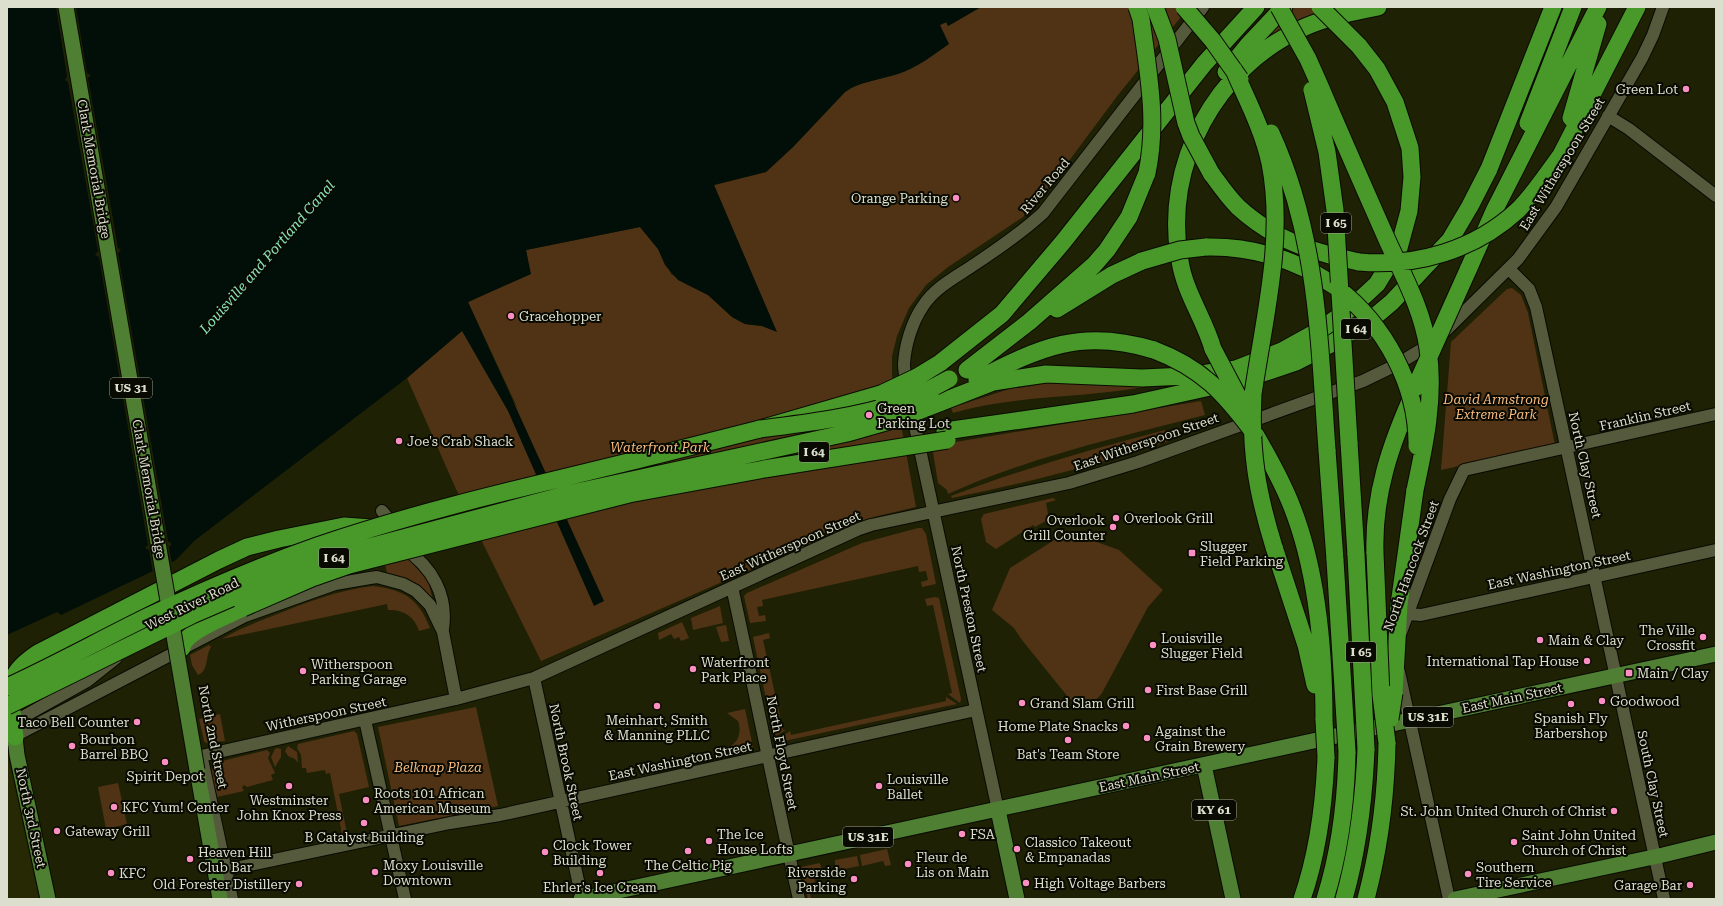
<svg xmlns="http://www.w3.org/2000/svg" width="1723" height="906" font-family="'Roboto Serif',serif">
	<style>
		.built { fill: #262903 }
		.green { fill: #503314 }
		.water { fill: #010f08 }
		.pier { fill: #1f2105 }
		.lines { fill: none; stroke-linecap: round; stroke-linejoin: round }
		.minor-casing { stroke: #090b00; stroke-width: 14 }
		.major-casing { stroke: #090b00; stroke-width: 17 }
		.highway-casing { stroke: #090b00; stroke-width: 19 }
		.minor { stroke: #565a3d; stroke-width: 12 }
		.major { stroke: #4e7f32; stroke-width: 15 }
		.highway { stroke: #49982a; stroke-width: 17 }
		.major-bridge-casing { stroke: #090b00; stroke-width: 17; stroke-linecap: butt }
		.highway-bridge-casing { stroke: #090b00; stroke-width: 19; stroke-linecap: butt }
		.major-bridge { stroke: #4e7f32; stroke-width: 15 }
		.highway-bridge { stroke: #49982a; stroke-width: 17 }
		.poi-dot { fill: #fc8fc2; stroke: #090a02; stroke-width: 1.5 }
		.labels { text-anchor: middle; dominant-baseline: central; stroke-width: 4; stroke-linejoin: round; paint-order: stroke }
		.shield { fill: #090a02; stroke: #9d9f91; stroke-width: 1 }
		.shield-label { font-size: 12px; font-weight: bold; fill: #dddfce }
		.poi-label { font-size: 13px; fill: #dddfce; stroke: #090a02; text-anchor: start }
		.street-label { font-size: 13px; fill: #dddfce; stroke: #090a02 }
		.park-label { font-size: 13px; font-style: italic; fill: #f9bb7f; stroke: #090a02 }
		.water-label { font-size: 14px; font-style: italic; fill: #8be4bb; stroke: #090a02 }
	</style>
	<rect width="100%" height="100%" fill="#1f2105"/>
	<path class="built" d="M7,756h1l31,143h-32z"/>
	<path class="green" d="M981,7h208l-71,88 -73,98 -22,24 -75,50 -22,18 -17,23 -12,28 -5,20v20l24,131 -42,10 -42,17 -291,127 -85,-172 -49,-111 55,-47 55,76 -49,-105 62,-28 -4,-24 114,-23 18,22 13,25 15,10 22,11 24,22 13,7 17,2 14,5 -62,-146 52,-13 27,-25 52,-55 9,-6 45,-13 41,-48 7,-3 1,4z
		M1294,7h55l-88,37 16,-22z
		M1512,288l9,7 7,18 27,132 -114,25 10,-128 56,-53z
		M1053,381l95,5c-64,13 -131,8 -195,27l-2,-5 76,-25z
		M1201,401l4,14c-86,22 -175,42 -257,79l-1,-4 -9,-7 -6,-37z
		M1165,430l4,11c-71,24 -144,42 -217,57l-1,-2c70,-27 142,-47 214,-66z
		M1053,498l3,2 -10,3 3,16 -14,8 -2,-2 -37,24 -10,-7 -5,-23 3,-5z
		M918,528h4l4,6 10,50 -14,3 -1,-5 7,-2 -2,-9 -7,1 -1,-6 -156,34 1,6 -6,1 2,9 6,-1 1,6 -16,2 -6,-27 3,-3 115,-50z
		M1083,537l36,13 44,40 -15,17 -46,86c-9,13 -23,14 -34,4l-46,-57 -8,-12 -22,-18 18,-42 46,-29z
		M408,558l20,23 7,27 -48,-35 -2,-9z
		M373,586c31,4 45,12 57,42l-11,3c-4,-14 -16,-22 -31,-21l-1,-6 -165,35c17,-10 35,-17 53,-24 32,-13 63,-25 98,-29z
		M935,597l4,1 22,101 -1,4 -12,-9 4,-1 -19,-88 -6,1 -2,-7z
		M720,606l3,17 -30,7 -2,-12z
		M682,622l7,16 -8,3 -2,-4 -5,2 -3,-5 -12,6 -1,-7z
		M726,625l3,16 -8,1 -5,-15z
		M769,633l1,5 -7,2 20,90h3l-12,7 -21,-100z
		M209,645l2,2c-6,9 -2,24 -13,28l-6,-10 -2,-10z
		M946,697l11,7 -182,39v-2l15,-10 1,4 155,-34z
		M476,707l22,99 -99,20 -21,-99z
		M745,709l8,38 -32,6 -2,-6c17,3 24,-12 19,-26l-11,-8z
		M220,714l5,27 -19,2 -2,-2 -5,-22z
		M354,731l3,3 12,53 -30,7 9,44 -5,1 -13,-66 -4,1 -1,-4 -18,3 -1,-5h-4l-1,-13 -4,-7 1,-4z
		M288,746l9,6 1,11 -3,-4 -7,-3 -3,-5z
		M277,748l4,1v8l-6,10 -4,-10 4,-8z
		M267,750l3,3 -2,5 7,15 -4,2 2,5 -26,7 -3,-2 -2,2 2,4 -27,6 -6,-24 3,-10z
		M118,783l9,41 -21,5 -8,-42z
		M887,849l4,16 -6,1 -2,-5 -21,5 -2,-11z
		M857,856l2,10 -24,5v-11z
		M820,863l3,11 -9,2 1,6 -7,2 3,15h-3l-7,-32z"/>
	<path class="water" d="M7,7h974l-33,19 -2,-4 -6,3 9,19c-16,11 -32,24 -51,30 -18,6 -38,7 -53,18l-52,55 -27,25 -52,13 63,147 -15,-6 -17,-2 -13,-7 -24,-22 -30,-15 -13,-15 -7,-16 -18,-22 -114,23 5,24 -63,28 136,299 -10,5 -86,-195 -46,-80 -55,47 -213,163 -18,19 -115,55 -4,-3 -50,23z"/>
	<path class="pier" d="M56,7h20l11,66 4,2 -3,3 30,170 3,2 -3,3 50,288 4,3 -3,3 3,17 -19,9 -4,-23 -4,-2 3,-3 -49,-288 -4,-2 3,-4 -30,-169 -3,-2 2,-4z"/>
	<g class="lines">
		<g class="minor-casing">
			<path id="minor" d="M1608,116l21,13 87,67
				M1509,269l20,20 7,18 128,592
				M382,511l5,6 -1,14
				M404,548c28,19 44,47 39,81
				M732,587c23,104 43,208 67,312
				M1408,614l13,1 295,-65
				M1401,632l49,-133 14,-29 252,-56
				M1399,672l50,227
				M534,678l48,221
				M365,720l40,179
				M7,722l14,-4 66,-37 29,-23
				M7,740l238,-124 90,-32 35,-6 7,-1 26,7 13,7 14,14 13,27 13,67
				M201,756l255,-57 78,-21 325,-149 12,-4 198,-42 69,-21 225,-81 33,-16 38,-23 84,-83 38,-52 86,-149 11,-23 10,-28
				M202,759l30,140
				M998,810l-90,-416c-1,-10 -4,-20 -4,-30 1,-19 8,-42 19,-58 11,-17 29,-27 46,-38 26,-17 51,-34 74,-55l160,-206
				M226,870l224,-47 50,-8 476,-105"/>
		</g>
		<g class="major-casing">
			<path id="major" d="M15,737l2,18 31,144
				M1204,765l29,134
				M197,770l23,129
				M998,810l19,89
				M581,899l1135,-245
				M1455,899l208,-44 53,-13"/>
		</g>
		<g class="highway-casing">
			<path id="highway" d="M1226,72l22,-27 36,-38
				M1571,118l27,-94
				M1528,123l45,-116
				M1211,173c8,11 17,24 27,34 36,33 74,45 121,55
				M1545,177l16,-22 76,-148
				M1206,247c45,-1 90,12 127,38
				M1468,270l27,-61 103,-202
				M1057,309l55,-34 30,-14
				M1213,349c-9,-31 -28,-56 -33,-88 -18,-96 36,-195 125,-234 23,-10 48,-15 73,-20
				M940,363l62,-49 61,-72 141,-178 52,-57
				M967,370l62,-48 65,-57 13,-15 22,-33 18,-44
				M977,380c63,-33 105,-52 177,-30
				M939,403l54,-21 53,-8 96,4 45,-2 49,-7 46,-18 38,-21 31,-22 26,-24 22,-36 10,-37 3,-34 -2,-29 -15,-46 -18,-33 -18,-23
				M945,431l188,-27 109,-24 54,-18 33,-17 44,-27 19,-16 58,-62 20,-34 19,-37 64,-162
				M1255,434c14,24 27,47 37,73 26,66 32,143 32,213
				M1349,442l7,113
				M1327,450l8,110
				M657,455l103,-26 121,-35
				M1274,547l32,98 9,40
				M1375,553c-2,-59 16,-110 40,-163
				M182,648c2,-17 47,-33 61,-40
				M1394,693l5,-88 16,-115
				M15,737c-2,-16 -7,-45 -1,-60 4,-10 15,-18 24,-24l181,-93 28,-13 32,-8 65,-13 28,2
				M1302,899c16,-46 22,-93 24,-142
				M1325,899c15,-48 21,-96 22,-147
				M1344,899c14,-50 20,-99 22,-150
				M1366,899c14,-53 20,-101 21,-156"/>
		</g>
		<use href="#minor" class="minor"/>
		<use href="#major" class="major"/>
		<use href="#highway" class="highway"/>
		<g class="major-bridge-casing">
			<path id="major-bridge" d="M66,7l131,763"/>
		</g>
		<g class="highway-bridge-casing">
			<path id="highway-bridge" d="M1137,7l4,12c7,52 17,102 6,154
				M1155,7l12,32 19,84 5,13 20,37
				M1184,7l29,34 27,38
				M1279,7l29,52 12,27c22,52 45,104 68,156 16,35 35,69 40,107 7,48 -3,95 -13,141
				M1320,7l39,39
				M1234,70c13,30 29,60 36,93 15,76 -6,155 -17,231 -3,57 4,98 21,153
				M1312,90l15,62 8,58 14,232
				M1271,133c47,103 48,207 56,317
				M1142,261l38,-11 26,-3
				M1359,262c58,5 116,-12 159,-52 10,-10 19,-22 27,-33
				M1337,288c47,36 81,97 80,158
				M1213,349l31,59
				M1154,350c48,18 70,43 100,83
				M1415,388l53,-118
				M881,394l36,-17 23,-14
				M760,429c48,-6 96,-12 142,-27 16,-6 32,-15 47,-23
				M1375,553l6,142 6,48
				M1356,555l10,194
				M1335,560l12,192
				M243,608l69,-30 37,-13 280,-71 135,-25 183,-29
				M7,687c48,-22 93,-47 140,-70 55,-26 113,-51 170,-71 111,-38 227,-63 340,-91
				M7,706l185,-91 97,-42 73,-24 206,-55 279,-61 56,-16 36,-14
				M1390,719l4,-26
				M1324,720l2,37"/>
		</g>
		<use href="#major-bridge" class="major-bridge"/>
		<use href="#highway-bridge" class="highway-bridge"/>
	</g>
	<g class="poi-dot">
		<circle cx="1686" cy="89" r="4"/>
		<circle cx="956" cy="198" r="4"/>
		<circle cx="511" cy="316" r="4"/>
		<circle cx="869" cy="415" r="4"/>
		<circle cx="399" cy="441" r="4"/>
		<circle cx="1116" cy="518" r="4"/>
		<circle cx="1113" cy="527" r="4"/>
		<rect x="1188" y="549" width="8" height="8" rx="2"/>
		<circle cx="1703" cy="637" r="4"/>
		<circle cx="1540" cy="640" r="4"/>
		<circle cx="1153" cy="645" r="4"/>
		<circle cx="1587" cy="661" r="4"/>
		<circle cx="693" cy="669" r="4"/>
		<circle cx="303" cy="671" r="4"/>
		<rect x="1625" y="669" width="8" height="8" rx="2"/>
		<circle cx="1148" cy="690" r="4"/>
		<circle cx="1602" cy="701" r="4"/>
		<circle cx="1022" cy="703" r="4"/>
		<circle cx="1571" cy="704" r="4"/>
		<circle cx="657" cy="706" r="4"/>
		<circle cx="137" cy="722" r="4"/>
		<circle cx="1126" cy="726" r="4"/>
		<circle cx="1147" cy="738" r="4"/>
		<circle cx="1068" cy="740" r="4"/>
		<circle cx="72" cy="746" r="4"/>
		<circle cx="165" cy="762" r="4"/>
		<circle cx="289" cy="786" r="4"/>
		<circle cx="879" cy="786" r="4"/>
		<circle cx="366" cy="800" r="4"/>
		<circle cx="114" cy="807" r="4"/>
		<circle cx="1614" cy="811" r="4"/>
		<circle cx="364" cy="823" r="4"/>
		<circle cx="57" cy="831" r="4"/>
		<circle cx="962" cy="834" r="4"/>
		<circle cx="709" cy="841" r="4"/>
		<circle cx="1514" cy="842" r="4"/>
		<circle cx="1017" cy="849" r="4"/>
		<circle cx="688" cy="851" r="4"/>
		<circle cx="545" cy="852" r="4"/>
		<circle cx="190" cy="859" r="4"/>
		<circle cx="908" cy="864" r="4"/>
		<circle cx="375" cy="872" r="4"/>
		<circle cx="111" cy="873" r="4"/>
		<circle cx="600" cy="873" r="4"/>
		<circle cx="1468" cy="874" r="4"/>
		<circle cx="854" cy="879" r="4"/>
		<circle cx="1026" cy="883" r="4"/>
		<circle cx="299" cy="884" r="4"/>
		<circle cx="1690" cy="885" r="4"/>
	</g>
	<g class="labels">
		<g class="shield">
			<rect x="1321" y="213" width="30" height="20" rx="3"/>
			<rect x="1341" y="319" width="30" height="20" rx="3"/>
			<rect x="110" y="378" width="42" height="20" rx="3"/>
			<rect x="799" y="442" width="30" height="20" rx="3"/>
			<rect x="319" y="548" width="30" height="20" rx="3"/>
			<rect x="1346" y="642" width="30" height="20" rx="3"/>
			<rect x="1403" y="707" width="50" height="20" rx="3"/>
			<rect x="1192" y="800" width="44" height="20" rx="3"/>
			<rect x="843" y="827" width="50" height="20" rx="3"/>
		</g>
		<g class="shield-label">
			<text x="1336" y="223">I 65</text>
			<text x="1356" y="329">I 64</text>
			<text x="131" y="388">US 31</text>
			<text x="814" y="452">I 64</text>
			<text x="334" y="558">I 64</text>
			<text x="1361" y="652">I 65</text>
			<text x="1428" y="717">US 31E</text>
			<text x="1214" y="810">KY 61</text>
			<text x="868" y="837">US 31E</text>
		</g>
		<g class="poi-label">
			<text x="1678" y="89" text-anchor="end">Green Lot</text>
			<text x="948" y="198" text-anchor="end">Orange Parking</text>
			<text x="519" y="316">Gracehopper</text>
			<text x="877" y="408">Green<tspan x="877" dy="15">Parking Lot</tspan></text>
			<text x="407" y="441">Joe's Crab Shack</text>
			<text x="1124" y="518">Overlook Grill</text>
			<text x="1105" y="520" text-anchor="end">Overlook<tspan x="1105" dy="15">Grill Counter</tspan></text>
			<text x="1200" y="546">Slugger<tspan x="1200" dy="15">Field Parking</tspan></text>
			<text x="1695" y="630" text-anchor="end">The Ville<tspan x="1695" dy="15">Crossfit</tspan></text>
			<text x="1161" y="638">Louisville<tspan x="1161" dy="15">Slugger Field</tspan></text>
			<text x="1548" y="640">Main &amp; Clay</text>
			<text x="1579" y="661" text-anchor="end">International Tap House</text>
			<text x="701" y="662">Waterfront<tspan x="701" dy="15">Park Place</tspan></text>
			<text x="311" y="664">Witherspoon<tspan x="311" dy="15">Parking Garage</tspan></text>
			<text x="1637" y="673">Main / Clay</text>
			<text x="1156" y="690">First Base Grill</text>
			<text x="1610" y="701">Goodwood</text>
			<text x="1030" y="703">Grand Slam Grill</text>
			<text x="1571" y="718" text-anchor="middle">Spanish Fly<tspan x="1571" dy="15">Barbershop</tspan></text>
			<text x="657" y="720" text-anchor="middle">Meinhart, Smith<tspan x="657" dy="15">&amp; Manning PLLC</tspan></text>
			<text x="129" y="722" text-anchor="end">Taco Bell Counter</text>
			<text x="1118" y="726" text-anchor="end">Home Plate Snacks</text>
			<text x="1155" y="731">Against the<tspan x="1155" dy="15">Grain Brewery</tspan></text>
			<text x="80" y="739">Bourbon<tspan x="80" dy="15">Barrel BBQ</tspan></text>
			<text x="1068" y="754" text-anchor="middle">Bat's Team Store</text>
			<text x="165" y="776" text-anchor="middle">Spirit Depot</text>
			<text x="887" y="779">Louisville<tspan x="887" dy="15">Ballet</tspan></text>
			<text x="374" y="793">Roots 101 African<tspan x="374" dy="15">American Museum</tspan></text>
			<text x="289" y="800" text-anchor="middle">Westminster<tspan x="289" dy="15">John Knox Press</tspan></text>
			<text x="122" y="807">KFC Yum! Center</text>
			<text x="1606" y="811" text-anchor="end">St. John United Church of Christ</text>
			<text x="65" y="831">Gateway Grill</text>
			<text x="717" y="834">The Ice<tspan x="717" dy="15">House Lofts</tspan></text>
			<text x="970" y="834">FSA</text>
			<text x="1522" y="835">Saint John United<tspan x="1522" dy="15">Church of Christ</tspan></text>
			<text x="364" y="837" text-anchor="middle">B Catalyst Building</text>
			<text x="1025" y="842">Classico Takeout<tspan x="1025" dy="15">&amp; Empanadas</tspan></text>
			<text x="553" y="845">Clock Tower<tspan x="553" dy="15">Building</tspan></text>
			<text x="198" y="852">Heaven Hill<tspan x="198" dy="15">Club Bar</tspan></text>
			<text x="916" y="857">Fleur de<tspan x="916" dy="15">Lis on Main</tspan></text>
			<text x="383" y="865">Moxy Louisville<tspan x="383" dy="15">Downtown</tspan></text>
			<text x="688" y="865" text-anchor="middle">The Celtic Pig</text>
			<text x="1476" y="867">Southern<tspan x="1476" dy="15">Tire Service</tspan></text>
			<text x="846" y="872" text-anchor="end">Riverside<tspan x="846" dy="15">Parking</tspan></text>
			<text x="119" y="873">KFC</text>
			<text x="1034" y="883">High Voltage Barbers</text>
			<text x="291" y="884" text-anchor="end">Old Forester Distillery</text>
			<text x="1682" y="885" text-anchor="end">Garage Bar</text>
			<text x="600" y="887" text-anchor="middle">Ehrler's Ice Cream</text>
		</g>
		<g class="street-label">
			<text transform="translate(1562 164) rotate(-59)">East Witherspoon Street</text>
			<text transform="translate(94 169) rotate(80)">Clark Memorial Bridge</text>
			<text transform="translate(1045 186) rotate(-50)">River Road</text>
			<text transform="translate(1645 416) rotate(-13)">Franklin Street</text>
			<text transform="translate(1146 442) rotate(-19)">East Witherspoon Street</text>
			<text transform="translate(1585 465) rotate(77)">North Clay Street</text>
			<text transform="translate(149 489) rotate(80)">Clark Memorial Bridge</text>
			<text transform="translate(790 546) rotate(-24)">East Witherspoon Street</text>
			<text transform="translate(1411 566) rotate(-70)">North Hancock Street</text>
			<text transform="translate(1559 570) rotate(-12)">East Washington Street</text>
			<text transform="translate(192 604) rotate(-26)">West River Road</text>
			<text transform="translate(969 609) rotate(78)">North Preston Street</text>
			<text transform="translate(1512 698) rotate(-12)">East Main Street</text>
			<text transform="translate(326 714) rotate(-12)">Witherspoon Street</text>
			<text transform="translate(213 737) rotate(79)">North 2nd Street</text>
			<text transform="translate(782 753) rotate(79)">North Floyd Street</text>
			<text transform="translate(680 761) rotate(-12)">East Washington Street</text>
			<text transform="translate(566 762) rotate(78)">North Brook Street</text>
			<text transform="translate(1149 777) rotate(-12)">East Main Street</text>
			<text transform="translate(1653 784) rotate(78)">South Clay Street</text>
			<text transform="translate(31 818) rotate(78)">North 3rd Street</text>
		</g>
		<g class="park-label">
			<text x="1496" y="399">David Armstrong<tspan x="1496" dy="15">Extreme Park</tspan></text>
			<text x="660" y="447">Waterfront Park</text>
			<text x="438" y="767">Belknap Plaza</text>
		</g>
		<g class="water-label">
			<text transform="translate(267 257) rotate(-49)">Louisville and Portland Canal</text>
		</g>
	</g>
	<rect width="1723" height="906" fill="none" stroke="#dddfce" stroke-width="16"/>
</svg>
